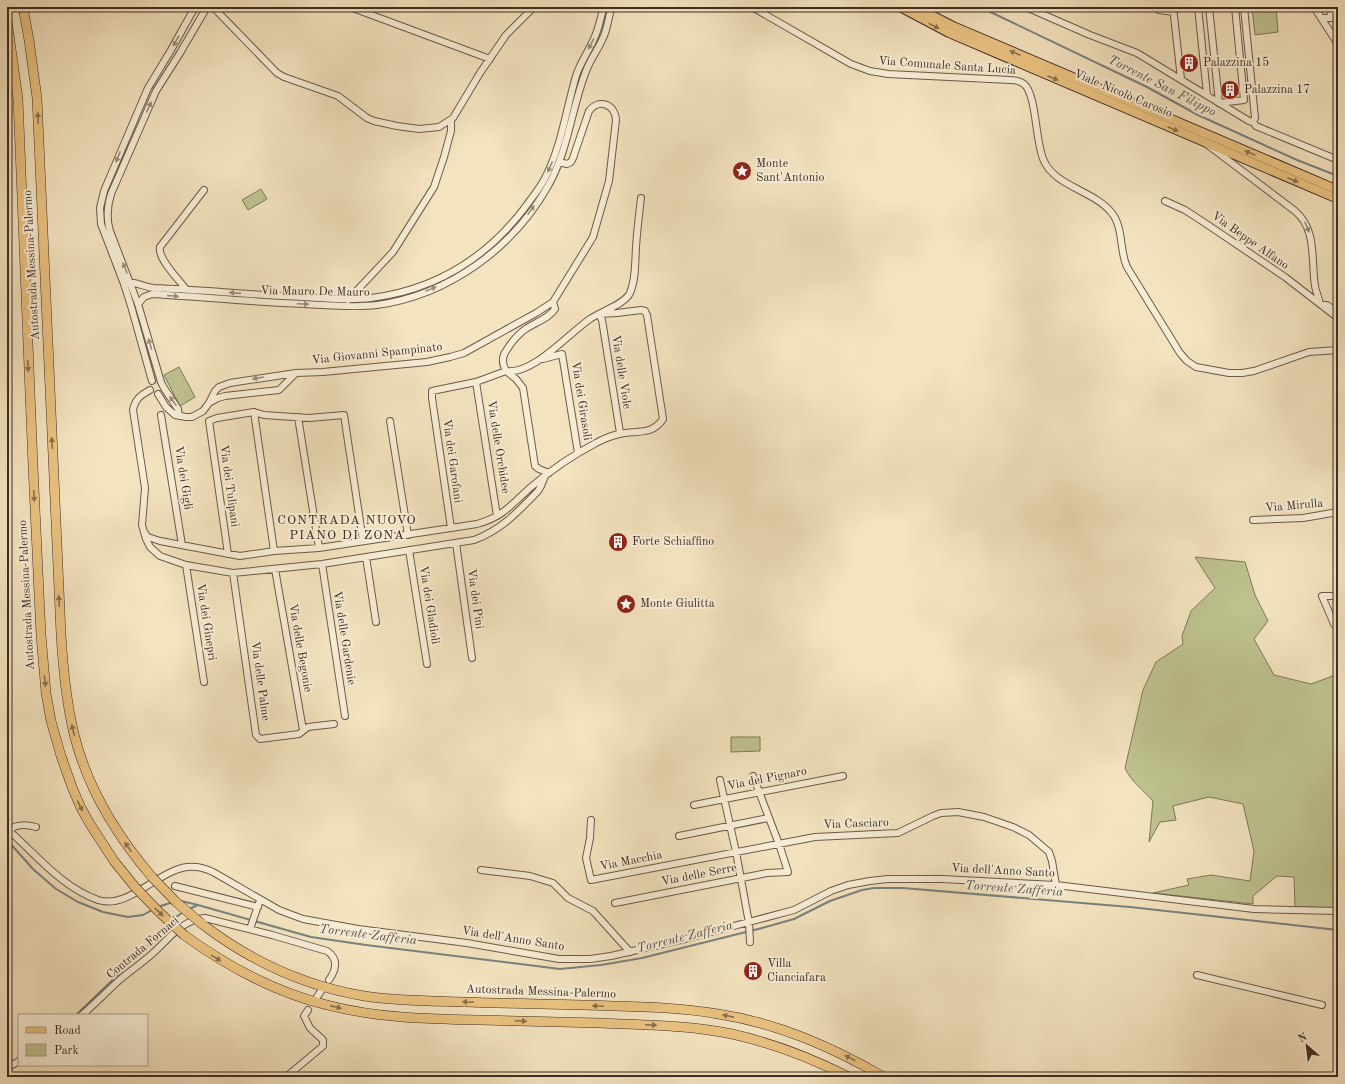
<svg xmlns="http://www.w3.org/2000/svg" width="1345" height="1084" font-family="'Old Standard TT',serif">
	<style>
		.green { fill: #bec390; stroke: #7e785a }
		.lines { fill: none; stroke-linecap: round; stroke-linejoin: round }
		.stream { stroke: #79827f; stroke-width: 2 }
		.minor-casing { stroke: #6b5a4a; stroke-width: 8 }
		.major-casing { stroke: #3e2c23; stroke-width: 10 }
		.highway-casing { stroke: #3e2c23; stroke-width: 10 }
		.minor { stroke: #f7edd5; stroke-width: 6 }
		.major { stroke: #eac280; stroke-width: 8 }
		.highway { stroke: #eac280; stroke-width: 9 }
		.highway-bridge-casing { stroke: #3e2c23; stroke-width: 10; stroke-linecap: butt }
		.highway-bridge { stroke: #eac280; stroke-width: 9 }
		.oneway { fill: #8b704d }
		.oneway2 { fill: #9a8c7c }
		.labels { text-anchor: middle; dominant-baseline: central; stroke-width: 4; stroke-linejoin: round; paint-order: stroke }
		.poi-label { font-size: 12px; fill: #3e2c23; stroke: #f7edd5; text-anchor: start }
		.street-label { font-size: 12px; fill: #3e2c23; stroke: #f7edd5 }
		.water-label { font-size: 13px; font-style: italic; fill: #565049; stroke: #f7edd5 }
		.neighbourhood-label { font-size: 13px; letter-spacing: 1px; fill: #3e2c23; stroke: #f7edd5 }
	</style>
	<rect width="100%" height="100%" fill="#f3e3bf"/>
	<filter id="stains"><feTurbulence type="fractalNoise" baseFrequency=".005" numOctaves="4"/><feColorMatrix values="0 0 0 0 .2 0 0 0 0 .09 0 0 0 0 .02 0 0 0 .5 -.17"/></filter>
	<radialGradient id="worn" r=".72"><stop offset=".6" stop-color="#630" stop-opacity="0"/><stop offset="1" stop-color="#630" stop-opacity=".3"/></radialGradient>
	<path class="green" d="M1252,7h24l2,25 -23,3z
		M261,189l6,10 -19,11 -6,-10z
		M179,367l16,30 -15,9 -16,-31z
		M1195,557l50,5 10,33 13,26 -14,18 20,36 37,9 27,-10v234l-43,-1 -1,-30 -17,-1 -24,20v8l-100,-11 36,-8 -2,-6 24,-4 39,6 4,-30 -11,-47 -34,-7 -36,9 3,14 -16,2 -11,20 4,-41c-9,-10 -23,-21 -28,-33l18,-78 13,-28 27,-18 -1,-8 9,-25 24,-23z
		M731,737h29v14l-29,1z"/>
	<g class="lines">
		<path class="stream" d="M980,7l167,80 51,28 99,45 41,16
			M7,840l26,29 23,20 22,13 25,10 25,5 15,-2 9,-5
			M181,901l17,4
			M158,907l15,-5
			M189,909l9,-4 113,32 55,8 194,24 41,-4 41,-7 120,-30 32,-9 36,-18 32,-11 12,-2h29l227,19 208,23
			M172,920l11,-8
			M76,1015l70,-67 22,-23
			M7,1073l5,-5"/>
		<g class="minor-casing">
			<path id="minor" d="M213,7l64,66 7,4 54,19 29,22 7,3 23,5 22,3 20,-2 14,-9 27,-45 26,-38 28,-28
				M350,7l140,52
				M752,7l99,57 19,7 18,3 122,6c5,0 10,1 14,4 13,11 11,59 20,77 11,25 50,30 67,51 13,15 8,38 16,55l53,86 7,8 9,6 33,6h13l12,-2 55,-19 29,-2
				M1026,7l64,28 47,18 112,68 4,1 3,4 82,34
				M1159,7v3l15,2
				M1173,7l8,72
				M1198,7l9,88
				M1209,7l10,96 25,-3 -9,-93
				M1244,7l11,111 -2,4
				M1314,7l24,37
				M1330,7l1,11
				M1321,18h17
				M1208,145l87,66c22,18 16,49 20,75 1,6 4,12 5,18
				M1165,201l20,9 20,13 80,54 53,41
				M124,284c10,-4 19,3 30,4 49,2 99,7 149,9 22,1 46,4 68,1 63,-8 113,-38 152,-88 7,-10 15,-19 21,-30 17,-31 22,-70 32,-104 5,-16 16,-29 21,-45 3,-8 4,-16 7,-24
				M186,289c-7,-9 -29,-31 -26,-42l44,-57
				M348,300l45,-48 41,-65 10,-30 7,-26v-11
				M553,302l2,7c-6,9 -18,13 -28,19 -9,6 -15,13 -21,23 -4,6 -4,13 0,20 27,4 62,-37 84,-52 10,-7 35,-15 40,-26 6,-14 5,-31 6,-46 1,-16 3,-32 5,-49
				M138,304l6,-7 8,-3c51,3 101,8 152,10 24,1 49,4 73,1 72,-10 136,-57 171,-119 20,-35 23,-75 37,-112 4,-13 13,-24 18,-36 5,-10 5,-21 9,-31
				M1324,305h3l11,8
				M543,359l19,-5 16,99
				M152,381l-21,-75 -7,-22 -23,-60 -1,-16 4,-17 44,-103 23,-38 24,-43
				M476,382l21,134
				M150,390c-9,5 -15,9 -17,20l12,78 -3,37 4,14 4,8 10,9 26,9 47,8 89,-9 152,-24c27,-10 44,-28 64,-49l3,-5 4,-10
				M158,394l8,13 9,8 11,2h6l11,-6 6,-8 6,-12 4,-4 11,-4 66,-10 27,-1 104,-10 23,-5 14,-4 72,-40 17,-11 40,-65 16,-56 7,-61c-1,-16 -17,-22 -27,-9l-16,47 -2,4 -4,2 -8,-2
				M209,403l9,-5 7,-2 54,-6 17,-17
				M254,412l20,139
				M161,415l21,130
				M179,415l-1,-6 -14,-21 -3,-6 -23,-78 -28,-73c-4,-13 -3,-24 1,-37l45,-103 24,-38 27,-46
				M298,417l21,131
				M390,421l18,114
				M1253,520l50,-2 35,-6
				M451,528l-19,-130v-7l44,-9 30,-11 10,8 7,9 12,78 4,3 10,4
				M144,532l4,5 12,4 80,15 34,-5 45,-3 158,-24c26,-7 35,-20 54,-37 20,-17 42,-32 65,-44 7,-4 15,-7 23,-9 17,-4 33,2 44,-15l-16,-104 -2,-4 -4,-1 -24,3 -18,1 3,6 18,113
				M456,543l16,115
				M409,550l18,114
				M228,554l-19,-133 8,-3 37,-6 10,3 45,3 35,-3 19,126
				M366,557l10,65
				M322,564l23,152
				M186,565l18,117
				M275,569l28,161
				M233,573l23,162 4,4 39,-5 9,-7 26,-3
				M1334,624l-12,-28h16
				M720,780l16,72 13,71 1,19
				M694,805l149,-29
				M591,820l-1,18 -4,20 5,22 224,-43 83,-4 35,-17 8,-3 17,-1 26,5 29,10 16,8 20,17 3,9 4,24
				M7,829c29,25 53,57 91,71 30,10 59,-29 89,-33 9,-1 18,1 26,5l66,38 24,9 55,10 109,14 92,16h31l21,-3 74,-17 109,-29 37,-19 17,-6 22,-4 18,-2h54l114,6 198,24 84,2
				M7,831c9,-7 18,-7 29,-4
				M679,836l89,-18
				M481,870l49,6 23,7 15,15 25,13 37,41
				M175,886l83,21
				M615,903l152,-30 21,-1 -9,-28 -26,-68
				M250,929l9,-26
				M1197,975l125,30
				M317,997l4,-6
				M82,1015c14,-12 27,-26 41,-38 10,-8 20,-15 29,-23 15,-13 30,-35 53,-36l67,17 55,16c12,8 9,19 2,29
				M7,1068l12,-7
				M286,1077l37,-31v-6l-13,-12 -6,-12 4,-6"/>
		</g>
		<g class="major-casing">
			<path id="major" d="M900,7l49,26 389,166
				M916,7l37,19 385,164"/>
		</g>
		<g class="highway-casing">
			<path id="highway" d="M23,7l6,33 8,58 24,536c2,34 5,67 13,100 13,53 43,102 78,143
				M7,20l11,79 15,367 8,169 5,58 5,28 10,35 11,31 9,21 9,16 24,37 21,26
				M202,924c47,36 103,62 162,72 33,5 67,5 100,6 50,2 100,2 150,4 35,1 70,2 104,8 60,9 114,33 166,63
				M184,935c44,32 90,57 143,70 50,13 100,14 152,15 40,1 81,2 121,3 44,2 89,2 132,11 41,9 79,24 117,43"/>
		</g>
		<use href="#minor" class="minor"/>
		<use href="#major" class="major"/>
		<use href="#highway" class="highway"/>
		<g class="highway-bridge-casing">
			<path id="highway-bridge" d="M152,877l24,25 26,22
				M135,887l24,25 25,23"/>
		</g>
		<use href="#highway-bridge" class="highway-bridge"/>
	</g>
	<defs><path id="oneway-solid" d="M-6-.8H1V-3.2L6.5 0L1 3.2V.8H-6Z"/></defs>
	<g class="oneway">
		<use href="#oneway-solid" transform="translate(934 26) rotate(27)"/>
		<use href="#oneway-solid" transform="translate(1015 53) rotate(-157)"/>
		<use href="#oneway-solid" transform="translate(1053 78) rotate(23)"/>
		<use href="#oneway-solid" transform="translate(38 118) rotate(-93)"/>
		<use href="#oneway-solid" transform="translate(1173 129) rotate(23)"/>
		<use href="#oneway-solid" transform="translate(1250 153) rotate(-157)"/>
		<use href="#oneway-solid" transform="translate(1293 180) rotate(23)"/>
		<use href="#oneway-solid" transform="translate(28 366) rotate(87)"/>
		<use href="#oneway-solid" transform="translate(52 443) rotate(-93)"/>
		<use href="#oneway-solid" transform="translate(34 496) rotate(87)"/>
		<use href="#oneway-solid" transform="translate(59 601) rotate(-93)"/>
		<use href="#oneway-solid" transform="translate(45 681) rotate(83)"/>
		<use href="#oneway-solid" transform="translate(73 730) rotate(-103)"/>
		<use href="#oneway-solid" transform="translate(80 806) rotate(64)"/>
		<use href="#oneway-solid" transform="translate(128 847) rotate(-125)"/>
		<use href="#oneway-solid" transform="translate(159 912) rotate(44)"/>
		<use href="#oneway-solid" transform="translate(216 958) rotate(32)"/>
		<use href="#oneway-solid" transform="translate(468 1002) rotate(-178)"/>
		<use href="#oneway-solid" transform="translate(598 1006) rotate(-178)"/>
		<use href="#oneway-solid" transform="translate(336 1007) rotate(13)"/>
		<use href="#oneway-solid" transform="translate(728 1016) rotate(-169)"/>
		<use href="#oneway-solid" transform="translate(521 1021) rotate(2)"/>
		<use href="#oneway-solid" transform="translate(651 1025) rotate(3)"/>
		<use href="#oneway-solid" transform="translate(850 1058) rotate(-153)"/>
	</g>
	<g class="oneway2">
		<use href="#oneway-solid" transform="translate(176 41) rotate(119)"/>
		<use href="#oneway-solid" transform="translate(591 44) rotate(118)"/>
		<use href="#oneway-solid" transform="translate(149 107) rotate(-66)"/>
		<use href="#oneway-solid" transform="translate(118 157) rotate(113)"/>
		<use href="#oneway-solid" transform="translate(550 167) rotate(114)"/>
		<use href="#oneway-solid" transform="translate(531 210) rotate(-55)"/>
		<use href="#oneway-solid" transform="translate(1307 227) rotate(67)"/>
		<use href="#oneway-solid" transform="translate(125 268) rotate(-112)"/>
		<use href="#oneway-solid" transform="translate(431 289) rotate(-22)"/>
		<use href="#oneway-solid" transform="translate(235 293) rotate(-176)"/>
		<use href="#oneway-solid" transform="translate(173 296) rotate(4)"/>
		<use href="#oneway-solid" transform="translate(303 304) rotate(2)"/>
		<use href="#oneway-solid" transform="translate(150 344) rotate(-106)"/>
		<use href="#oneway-solid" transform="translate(258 378) rotate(171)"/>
		<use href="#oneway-solid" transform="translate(173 401) rotate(-125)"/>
	</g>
	<defs>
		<g id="building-disc" transform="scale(1)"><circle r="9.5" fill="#8f2418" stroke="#f7edd5"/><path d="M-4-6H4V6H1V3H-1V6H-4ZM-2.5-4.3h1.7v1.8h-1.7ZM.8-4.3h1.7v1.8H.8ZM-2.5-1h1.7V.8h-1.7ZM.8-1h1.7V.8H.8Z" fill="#fff"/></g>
		<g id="sight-disc" transform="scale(1)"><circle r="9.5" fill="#8f2418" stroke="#f7edd5"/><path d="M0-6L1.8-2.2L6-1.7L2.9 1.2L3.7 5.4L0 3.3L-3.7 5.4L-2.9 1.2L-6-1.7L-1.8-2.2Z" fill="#fff"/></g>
	</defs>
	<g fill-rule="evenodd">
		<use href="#building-disc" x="1189" y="63"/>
		<use href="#building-disc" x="1230" y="90"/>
		<use href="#sight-disc" x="742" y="171"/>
		<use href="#building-disc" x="618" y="542"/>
		<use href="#sight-disc" x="626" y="604"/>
		<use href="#building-disc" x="753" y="971"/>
	</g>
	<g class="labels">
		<g class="poi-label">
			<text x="1203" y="63">Palazzina 15</text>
			<text x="1244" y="90">Palazzina 17</text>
			<text x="756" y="164">Monte<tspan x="756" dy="14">Sant'Antonio</tspan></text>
			<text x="632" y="542">Forte Schiaffino</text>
			<text x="640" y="604">Monte Giulitta</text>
			<text x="767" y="964">Villa<tspan x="767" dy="14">Cianciafara</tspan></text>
		</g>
		<g class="street-label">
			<text transform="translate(947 66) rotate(4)">Via Comunale Santa Lucia</text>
			<text transform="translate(1123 94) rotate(23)">Viale Nicolò Carosio</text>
			<text transform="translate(1250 241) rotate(35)">Via Beppe Alfano</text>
			<text transform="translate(32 265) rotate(-93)">Autostrada Messina-Palermo</text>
			<text transform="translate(315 292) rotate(1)">Via Mauro De Mauro</text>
			<text transform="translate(377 354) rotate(-6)">Via Giovanni Spampinato</text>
			<text transform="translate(621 372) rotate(81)">Via delle Viole</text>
			<text transform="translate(581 401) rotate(81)">Via dei Girasoli</text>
			<text transform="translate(498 447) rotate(81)">Via delle Orchidee</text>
			<text transform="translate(452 461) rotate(82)">Via dei Garofani</text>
			<text transform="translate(183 478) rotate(81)">Via dei Gigli</text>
			<text transform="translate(229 486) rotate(82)">Via dei Tulipani</text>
			<text transform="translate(1294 506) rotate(-5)">Via Mirulla</text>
			<text transform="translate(27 595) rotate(-93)">Autostrada Messina-Palermo</text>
			<text transform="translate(475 599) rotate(82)">Via dei Pini</text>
			<text transform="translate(429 605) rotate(81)">Via dei Gladioli</text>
			<text transform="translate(206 622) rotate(81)">Via dei Ginepri</text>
			<text transform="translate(344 638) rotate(81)">Via delle Gardenie</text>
			<text transform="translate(300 648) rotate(80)">Via delle Begonie</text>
			<text transform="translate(260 681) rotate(82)">Via delle Palme</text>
			<text transform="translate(767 779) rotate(-11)">Via del Pignaro</text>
			<text transform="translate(856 824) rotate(-2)">Via Casciaro</text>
			<text transform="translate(631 861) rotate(-11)">Via Macchia</text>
			<text transform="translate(1003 871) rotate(3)">Via dell'Anno Santo</text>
			<text transform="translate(699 875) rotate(-11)">Via delle Serre</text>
			<text transform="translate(513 939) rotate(9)">Via dell'Anno Santo</text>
			<text transform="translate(143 948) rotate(-40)">Contrada Fornaci</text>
			<text transform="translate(541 992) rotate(2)">Autostrada Messina-Palermo</text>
		</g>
		<g class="water-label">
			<text transform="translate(1162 86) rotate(27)">Torrente San Filippo</text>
			<text transform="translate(1014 889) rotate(4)">Torrente Zafferia</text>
			<text transform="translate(368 935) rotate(7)">Torrente Zafferia</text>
			<text transform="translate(685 937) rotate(-14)">Torrente Zafferia</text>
		</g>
		<g class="neighbourhood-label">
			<text x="347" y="520">CONTRADA NUOVO<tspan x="347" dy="15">PIANO DI ZONA</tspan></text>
		</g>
	</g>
	<rect width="1345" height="1084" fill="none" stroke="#f3e3bf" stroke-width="24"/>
	<rect x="8" y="8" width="1329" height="1068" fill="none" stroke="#3e2c23" stroke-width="2"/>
	<rect x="12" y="12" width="1321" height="1060" fill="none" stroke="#3e2c23"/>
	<rect x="18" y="1014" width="130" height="52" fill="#f7edd5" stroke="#ada08e"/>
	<rect x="26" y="1027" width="20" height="6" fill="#eac280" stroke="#ada08e"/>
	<text x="54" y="1034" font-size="12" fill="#3e2c23">Road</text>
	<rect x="26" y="1044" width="20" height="12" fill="#bec390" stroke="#ada08e"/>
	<text x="54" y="1054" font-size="12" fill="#3e2c23">Park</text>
	<g transform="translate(1307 1046) rotate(332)" stroke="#f7edd5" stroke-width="3" paint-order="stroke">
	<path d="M0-3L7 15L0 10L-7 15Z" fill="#3e2c23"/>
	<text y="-6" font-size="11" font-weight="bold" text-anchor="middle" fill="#3e2c23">N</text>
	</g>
	<rect width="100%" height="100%" filter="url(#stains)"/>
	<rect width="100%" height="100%" fill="url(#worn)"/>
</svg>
